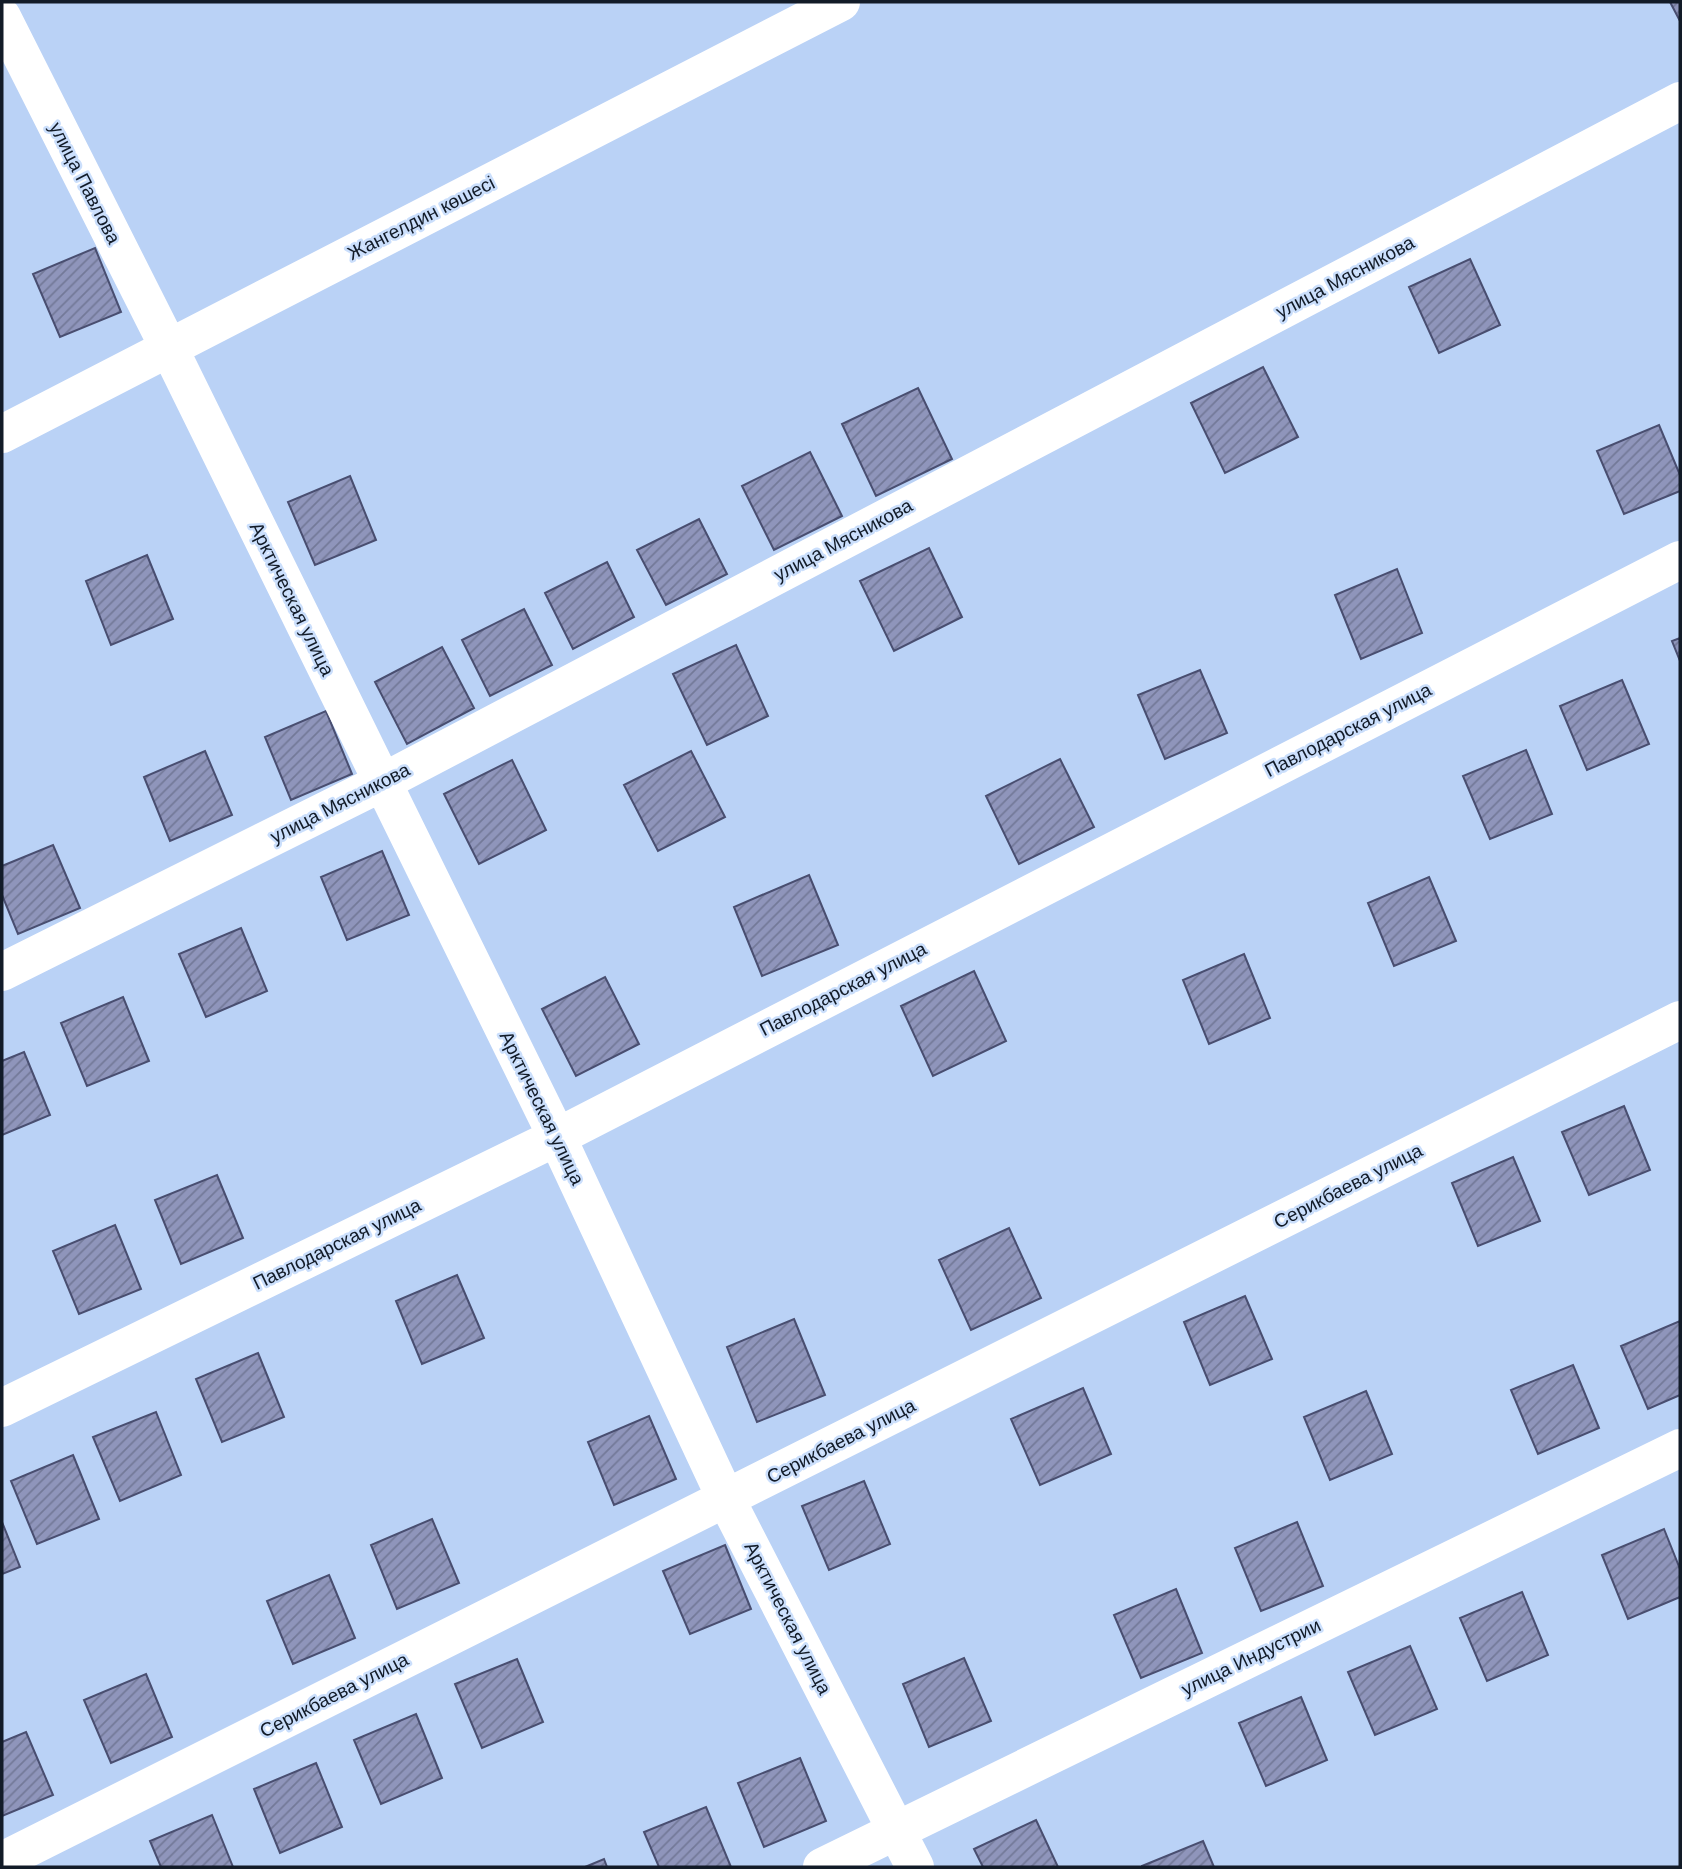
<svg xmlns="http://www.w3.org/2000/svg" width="1682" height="1869" font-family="Arial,sans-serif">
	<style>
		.building { fill: url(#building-hatch); stroke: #494e70; stroke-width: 2 }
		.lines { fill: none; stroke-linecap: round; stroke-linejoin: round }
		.minor { stroke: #fff; stroke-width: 38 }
		.labels { text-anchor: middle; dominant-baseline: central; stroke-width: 5; stroke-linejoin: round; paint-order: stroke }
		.street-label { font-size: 19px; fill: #121b28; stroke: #cbdffc }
	</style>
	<defs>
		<pattern id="building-hatch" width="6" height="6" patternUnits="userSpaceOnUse" patternTransform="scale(1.75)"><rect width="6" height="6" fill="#8f95bb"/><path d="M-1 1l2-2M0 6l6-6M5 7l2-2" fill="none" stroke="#737998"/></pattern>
	</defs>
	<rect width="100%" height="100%" fill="#bad2f6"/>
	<path class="building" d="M1670,2h10v19z
		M95,248l26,64 -61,25 -27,-63z
		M1470,259l30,66 -61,28 -30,-66z
		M1263,367l35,70 -73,36 -34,-70z
		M918,388l34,71 -76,37 -34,-72z
		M1659,425l21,50v16l-56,23 -27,-63z
		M810,452l32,64 -68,34 -32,-64z
		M350,476l26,64 -61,25 -27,-63z
		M699,519l28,55 -61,31 -29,-55z
		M929,548l33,69 -68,34 -34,-70z
		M147,555l26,64 -62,26 -25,-64z
		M607,562l27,55 -61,32 -28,-56z
		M1397,569l25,64 -61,26 -26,-64z
		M524,609l28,56 -62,31 -28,-56z
		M1680,638v23l-8,-20z
		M736,645l32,71 -61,29 -34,-71z
		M442,647l32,61 -67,36 -32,-62z
		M1200,670l27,63 -62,26 -27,-64z
		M1622,680l27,64 -62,26 -27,-64z
		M326,711l26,63 -61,26 -26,-63z
		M1526,750l26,64 -62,25 -27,-63z
		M205,751l27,64 -62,26 -26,-64z
		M691,751l34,66 -67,34 -34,-66z
		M1060,759l34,68 -75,37 -33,-68z
		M512,760l34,70 -67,34 -35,-70z
		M53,845l27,63 -62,26 -16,-39v-29z
		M382,851l27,64 -62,25 -26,-63z
		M809,875l29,70 -76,31 -28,-69z
		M1429,877l27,64 -62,25 -26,-63z
		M241,928l26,63 -61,26 -27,-63z
		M1244,954l26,64 -61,26 -26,-64z
		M974,971l32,70 -73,35 -32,-70z
		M605,977l34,67 -63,32 -34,-67z
		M123,997l26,64 -62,25 -26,-63z
		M24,1052l26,63 -48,20v-74z
		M1624,1106l26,64 -61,25 -27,-63z
		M1513,1157l27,64 -62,25 -26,-63z
		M217,1175l26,63 -62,26 -26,-64z
		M115,1225l26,64 -62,25 -26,-63z
		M1009,1228l32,70 -70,32 -32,-70z
		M457,1275l27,63 -62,26 -26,-63z
		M1245,1296l27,63 -62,26 -26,-63z
		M794,1319l31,76 -68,27 -30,-75z
		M1680,1321v74l-32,14 -27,-63z
		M258,1353l26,64 -62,25 -26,-63z
		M1573,1365l26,63 -61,26 -27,-64z
		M1083,1388l28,66 -71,31 -29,-66z
		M1366,1391l26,63 -62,26 -26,-63z
		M156,1412l25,63 -61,26 -27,-64z
		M649,1416l27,63 -62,26 -26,-63z
		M73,1455l26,64 -62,25 -26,-63z
		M864,1481l26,63 -61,26 -27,-64z
		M432,1519l27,64 -62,26 -26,-64z
		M2,1522l18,45 -18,7z
		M1297,1522l26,64 -62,25 -26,-63z
		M1664,1529l16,40v28l-52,22 -26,-64z
		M725,1545l26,64 -61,25 -27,-63z
		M329,1575l26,63 -62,26 -26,-63z
		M1176,1589l26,64 -61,25 -27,-63z
		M1522,1592l26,63 -61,26 -27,-63z
		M1410,1646l27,63 -62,26 -27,-63z
		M964,1658l27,63 -62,26 -26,-63z
		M517,1659l26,63 -61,26 -27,-64z
		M146,1674l26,63 -61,26 -27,-63z
		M1301,1697l26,63 -61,26 -27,-63z
		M416,1714l26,64 -61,26 -27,-64z
		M26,1732l27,63 -51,21v-74z
		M800,1758l26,63 -62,26 -26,-64z
		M316,1763l26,64 -62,26 -26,-64z
		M706,1807l25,60h-72l-15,-35z
		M212,1815l21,52h-72l-11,-26z
		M1036,1820l22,47h-75l-9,-18z
		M1203,1841l11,26h-72v-1z
		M604,1859l3,8h-22z"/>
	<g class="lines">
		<path class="minor" d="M2,17l167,331 388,789 169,362 189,368
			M2,434l839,-432
			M2,972l381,-190 1297,-681
			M2,1408l555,-271 1123,-577
			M2,1861l1678,-841
			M822,1867l858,-419"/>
	</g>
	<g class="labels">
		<g class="street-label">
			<text transform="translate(85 183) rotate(63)">улица Павлова</text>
			<text transform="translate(421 218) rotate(-27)">Жангелдин көшесі</text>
			<text transform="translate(1345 277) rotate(-28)">улица Мясникова</text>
			<text transform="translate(843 540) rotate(-28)">улица Мясникова</text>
			<text transform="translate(292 599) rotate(64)">Арктическая улица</text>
			<text transform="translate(1348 730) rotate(-27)">Павлодарская улица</text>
			<text transform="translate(340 803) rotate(-27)">улица Мясникова</text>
			<text transform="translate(843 989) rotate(-27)">Павлодарская улица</text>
			<text transform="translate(542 1108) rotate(64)">Арктическая улица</text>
			<text transform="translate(1348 1186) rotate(-27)">Серикбаева улица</text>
			<text transform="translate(337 1244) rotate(-26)">Павлодарская улица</text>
			<text transform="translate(841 1441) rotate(-27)">Серикбаева улица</text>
			<text transform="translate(788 1618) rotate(63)">Арктическая улица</text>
			<text transform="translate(1251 1657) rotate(-26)">улица Индустрии</text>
			<text transform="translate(334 1695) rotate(-27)">Серикбаева улица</text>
		</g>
	</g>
	<rect width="1682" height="1869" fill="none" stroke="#121b28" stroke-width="7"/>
</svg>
